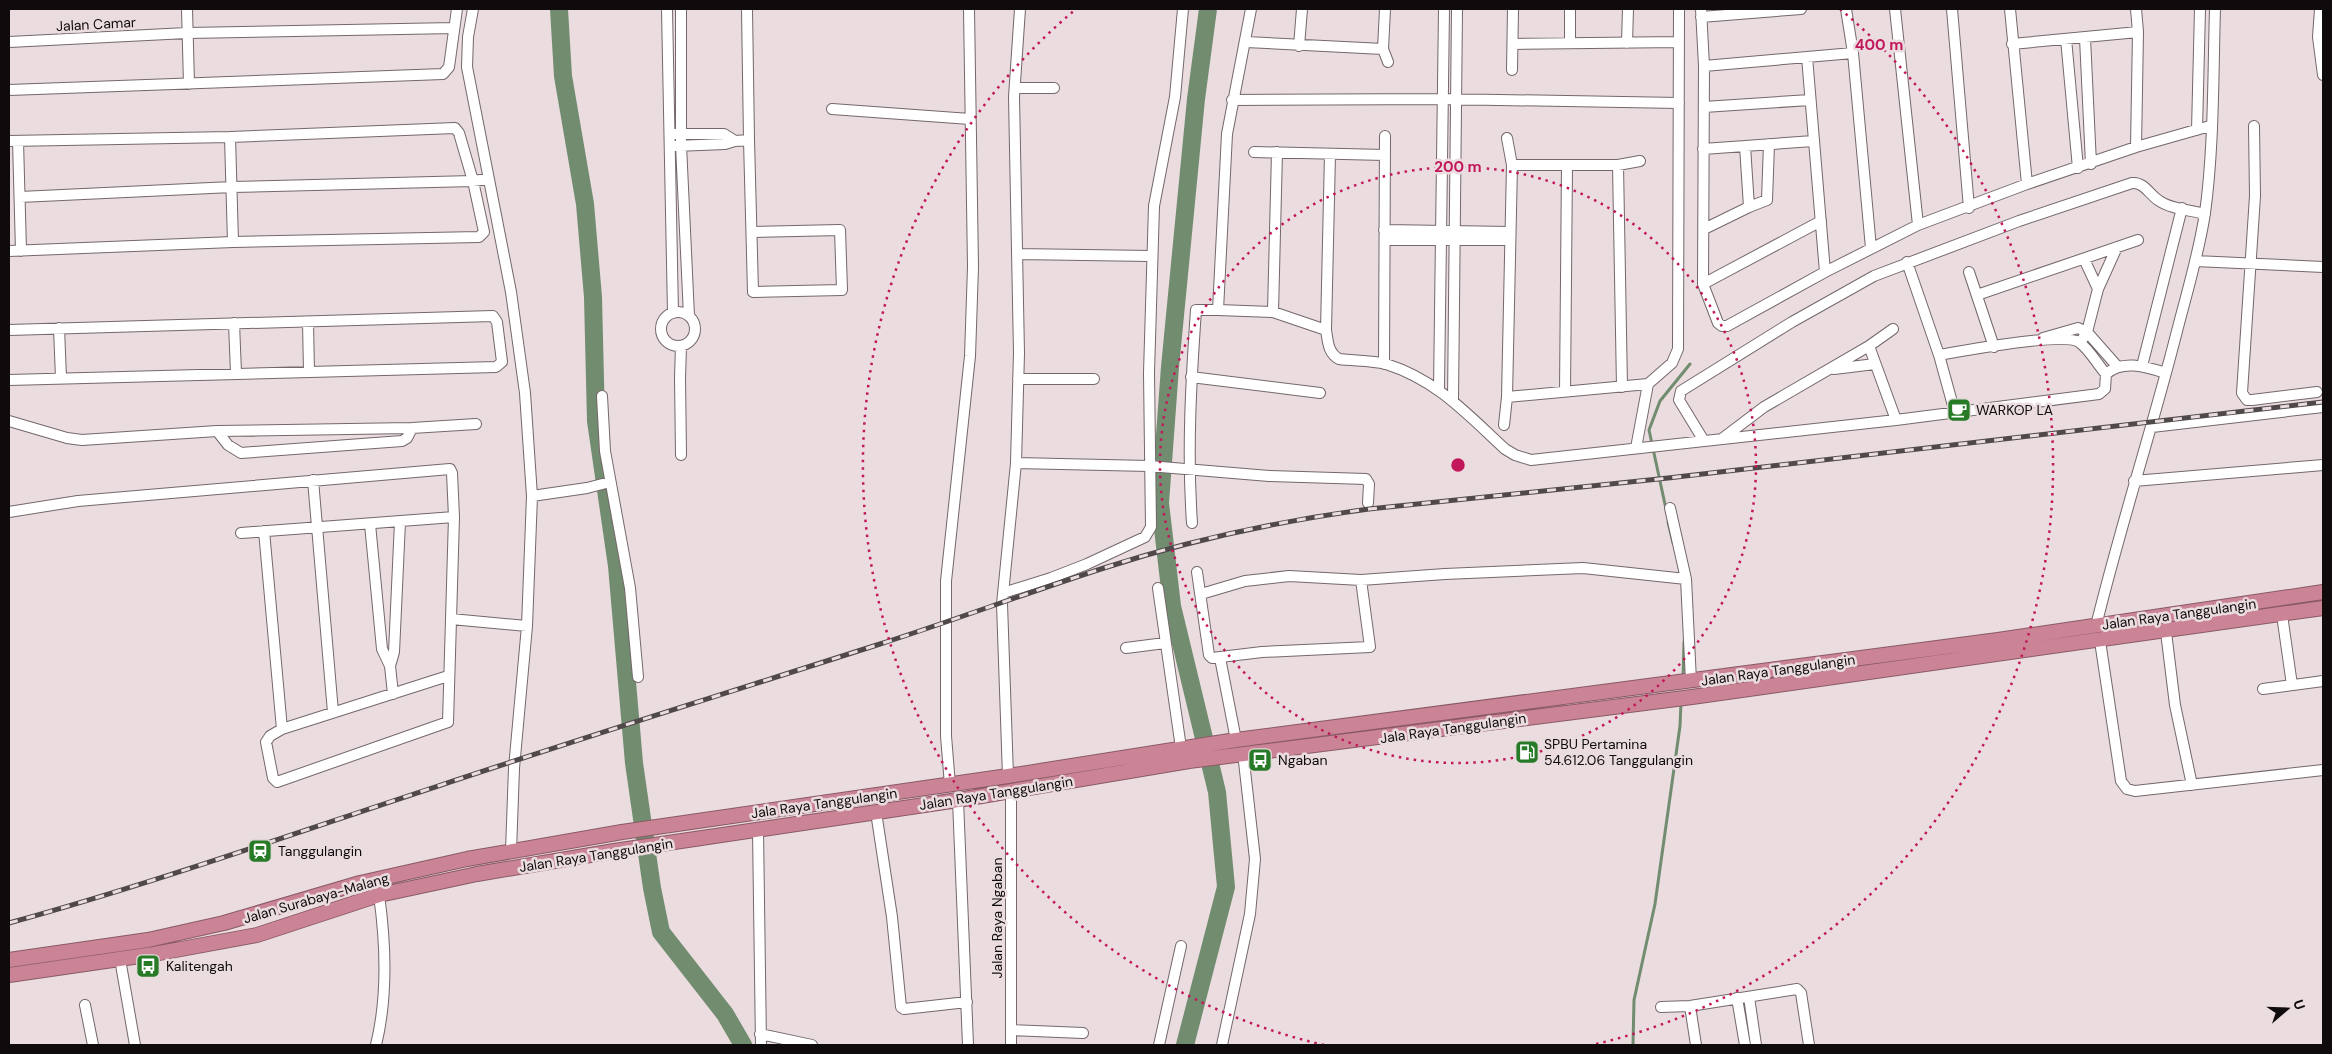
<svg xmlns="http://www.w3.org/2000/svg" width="2332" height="1054" font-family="'DM Sans',sans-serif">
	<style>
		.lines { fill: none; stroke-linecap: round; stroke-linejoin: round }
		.stream { stroke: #728c70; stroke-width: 3 }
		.river { stroke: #728c70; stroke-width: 18 }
		.minor-casing { stroke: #74686a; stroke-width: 12 }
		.highway-casing { stroke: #895a66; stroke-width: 16 }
		.minor { stroke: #fff; stroke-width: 10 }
		.highway { stroke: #cb8496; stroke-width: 14 }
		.rail-casing { stroke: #50494a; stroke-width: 5 }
		.rail { stroke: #eadcdf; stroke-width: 3; stroke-dasharray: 9; stroke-linecap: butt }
		.ring { fill: none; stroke: #c2185b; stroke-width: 2.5; stroke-dasharray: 2.5 5 }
		.labels { text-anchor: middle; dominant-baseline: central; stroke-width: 5; stroke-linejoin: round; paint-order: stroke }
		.street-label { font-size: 14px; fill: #0f0b0c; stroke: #eadcdf }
		.poi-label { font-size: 14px; fill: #0f0b0c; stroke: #eadcdf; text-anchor: start }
		.centre { fill: #c2185b; stroke: #eadcdf; stroke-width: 2.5 }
		.ring-label { font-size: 15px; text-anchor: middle; font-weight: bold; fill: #c2185b; stroke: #eadcdf; stroke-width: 5; stroke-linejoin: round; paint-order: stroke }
	</style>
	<rect width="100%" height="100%" fill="#eadcdf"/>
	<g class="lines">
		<path class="stream" d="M1666,509l-17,-79 11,-29 30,-37
			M1668,522l5,21
			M1683,679l1,-37
			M1633,1045l1,-45 21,-96 25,-178 1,-24"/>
		<path class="river" d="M559,9l4,67 22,128 8,93 3,124 21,145 17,197 18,125 9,44 64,82 18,31
			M1185,1045l41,-158 -9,-95 -45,-186 -12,-103 10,-136 26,-268 12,-90"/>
		<g class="minor-casing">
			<path id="minor" d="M187,9l2,75
				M473,9l-5,28 -1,30 44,225 14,101 7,103 -5,130 -13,142 -3,83
				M667,9l6,304
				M681,9v136l8,171
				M1251,9l-24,125 -9,176 55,2 53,18c2,12 2,23 13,29 15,2 32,1 47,5 51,16 81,50 119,85l10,6 16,5 365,-40 203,-26 6,-5 1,-15c17,-15 40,-7 60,-1
				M1385,9l-2,40 5,13
				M1701,9l3,57 -1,218 15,39 4,3h5l98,-54 93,-47 109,-41 109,-37 74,-21
				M1846,9l7,44 18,195
				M1895,9l23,216
				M1952,9l17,199
				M2010,9l17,175
				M2136,9l2,23 -2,115
				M2320,9l-2,28 5,38
				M1701,17l100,-8
				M2085,38l6,126
				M2066,39l12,129
				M9,42l178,-9 267,-5
				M1246,42l137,7
				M1570,42v-33
				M1627,43l1,-34
				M1513,44l166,-2
				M2012,44l126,-12
				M1299,46l3,-37
				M1807,57l18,215
				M1704,66l149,-13
				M1512,70l1,-61
				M1015,88h39
				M9,90l434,-16 6,-7 8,-58
				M1232,100l211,-1 236,4
				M1704,107l106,-7
				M832,109l138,10
				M2254,126l1,70 -13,197 5,7h5l65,-8
				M2197,130l3,-121
				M675,134h49l11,7
				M230,137l3,105
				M1507,138l5,27 -5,232 141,-13
				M749,140l4,152 89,-2 -2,-60 -88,2
				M9,141l221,-4 225,-9 4,5 14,48 11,51 -5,5 -246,5 -224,9
				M18,141l3,110
				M675,146l50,-2 10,-3 14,-1 -2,-131
				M1745,146l4,61
				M1703,149l110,-8
				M1254,152l131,3
				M1512,165h106l22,-4
				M1618,165l4,222
				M20,197l212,-10 241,-6 15,-2
				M1704,229l45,-22 18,-7 2,-56
				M1384,230l126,2
				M1385,240h125
				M1017,254l134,2
				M2084,259l14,30
				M2195,261l128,6
				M1907,262l32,93 16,58
				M1969,272l25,75
				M1703,284l118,-63
				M1977,295l161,-55
				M1273,312l4,-160
				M661 329a17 17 0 1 1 34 0a17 17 0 1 1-34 0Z
				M308,322l1,50
				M234,323l2,50
				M59,328l2,50
				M9,330l484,-14 4,6 5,40 -6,5 -487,13
				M1326,330l4,-176
				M2043,338l35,-10 9,4 30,34
				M2080,343l7,-11 11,-43 19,-42
				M681,346l-1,32 1,77
				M1869,346l27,74
				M1939,355c23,-4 124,-23 140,-13 10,7 19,23 27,32
				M1384,364l1,-228
				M2142,366l40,-158
				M1834,369l41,-5
				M1191,377l129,16
				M1018,379h76
				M1439,389l5,-380
				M1565,392l2,-227
				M602,396l3,55 25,137 8,89
				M1453,401l4,-392
				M9,421l58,17 15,2 135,-9 195,-3 64,-4
				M1504,425l3,-28
				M2152,427l171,-20
				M217,431l11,14 13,8 161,-12 5,-3 5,-10
				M1723,438l41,-31 105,-61 24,-17
				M1704,441l-25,-41 2,-9 111,-69 82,-46 145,-55 113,-38c12,-1 17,11 26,17 12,9 32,10 47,14
				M1636,448l12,-64 24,-21 6,-14 1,-340
				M1016,463l133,3 120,10 97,3 3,5 -1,19
				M313,480l20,232
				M2134,481l189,-16
				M532,496l55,-8 23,-6
				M1670,508l16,71 5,102
				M9,512l69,-11 372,-32 2,4 2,44 -6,205 -171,60 -4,-4 -7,-36 4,-6 12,-7 166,-53
				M1192,523c-5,-72 -1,-141 4,-213h22
				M370,524l12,125 8,17 3,28
				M264,531l18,198
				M241,533l213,-16
				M1197,572l12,83 3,3 50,-6 108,-5 -9,-67
				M1158,588l23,160
				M1003,593l48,-15 36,-14 58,-27 6,-10 -2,-154 5,-167 21,-109 8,-88
				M1201,594l44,-13 44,-5 72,4 84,-6 138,-6 103,11
				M2282,615l10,70
				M451,619l76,7
				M2096,626c24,-99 56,-196 81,-295 10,-39 22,-78 28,-118 9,-65 8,-138 10,-204
				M2166,632l9,73 17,80
				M2100,641l21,140 6,8 8,2 188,-21
				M1126,648l39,-5
				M1220,658l16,82
				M390,666l4,-14 6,-130
				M2263,689l60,-8
				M1008,776l-6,-172 14,-141 3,-110 -5,-256 6,-88
				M950,785l-4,-49v-155l24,-225 3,-89 -4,-258
				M1011,791v254
				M958,800l10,245
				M876,812l16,105 9,90 3,2 63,-7
				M758,830l3,215
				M120,959l15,86
				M1749,997l7,48
				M1737,998l8,47
				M85,1005l8,40
				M1690,1006l6,39
				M1661,1007l29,-1 107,-17 4,4 8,52
				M1011,1030l72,3
				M760,1034l52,11
				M376,1045c12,-49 10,-100 3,-150
				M1159,1045l22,-99
				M1222,1045l28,-131 5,-55 -12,-106"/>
		</g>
		<g class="highway-casing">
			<path id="highway" d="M9,960l139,-20 76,-17 136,-40 107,-24 155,-27 386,-56 228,-36 762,-100 325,-48
				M9,975l145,-21 103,-19 122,-40 98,-21 137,-23 344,-51 231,-39 503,-64 631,-89"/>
		</g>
		<use href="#minor" class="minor"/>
		<use href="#highway" class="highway"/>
		<g class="rail-casing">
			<path id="rail" d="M9,923c145,-40 286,-90 429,-137 147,-49 295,-95 442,-142 75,-24 149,-52 224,-76 86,-28 175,-47 265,-59l299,-31 655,-76"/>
		</g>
		<use href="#rail" class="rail"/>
	</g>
	<g class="ring">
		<circle cx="1458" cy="465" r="298"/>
		<path d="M1324 1045A595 595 0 0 1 1076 9M1840 9A595 595 0 0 1 1592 1045"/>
	</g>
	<defs>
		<g id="cafe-square" transform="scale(1.25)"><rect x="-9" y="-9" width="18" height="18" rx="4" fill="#277a26" stroke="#eadcdf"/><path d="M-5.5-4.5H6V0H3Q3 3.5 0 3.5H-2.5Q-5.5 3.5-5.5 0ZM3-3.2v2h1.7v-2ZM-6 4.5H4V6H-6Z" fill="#fff"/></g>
		<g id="fuel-square" transform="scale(1.25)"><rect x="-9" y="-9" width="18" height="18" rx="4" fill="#277a26" stroke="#eadcdf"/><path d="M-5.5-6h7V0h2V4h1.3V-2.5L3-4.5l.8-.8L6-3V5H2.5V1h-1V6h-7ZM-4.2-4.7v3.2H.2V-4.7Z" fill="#fff"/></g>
		<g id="bus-square" transform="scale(1.25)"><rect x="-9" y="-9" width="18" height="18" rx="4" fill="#277a26" stroke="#eadcdf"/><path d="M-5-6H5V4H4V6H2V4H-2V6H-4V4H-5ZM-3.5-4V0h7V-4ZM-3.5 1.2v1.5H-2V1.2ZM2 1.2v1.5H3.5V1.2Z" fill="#fff"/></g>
		<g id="station-square" transform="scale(1.25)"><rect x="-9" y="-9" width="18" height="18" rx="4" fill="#277a26" stroke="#eadcdf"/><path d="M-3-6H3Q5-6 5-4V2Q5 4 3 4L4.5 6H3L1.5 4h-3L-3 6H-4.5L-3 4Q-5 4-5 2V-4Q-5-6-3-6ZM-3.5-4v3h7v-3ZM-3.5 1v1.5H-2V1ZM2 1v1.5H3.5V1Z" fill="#fff"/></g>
	</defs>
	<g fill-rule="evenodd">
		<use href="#cafe-square" x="1959" y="410"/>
		<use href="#fuel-square" x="1527" y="752"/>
		<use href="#bus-square" x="1260" y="760"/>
		<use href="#station-square" x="260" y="851"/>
		<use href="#bus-square" x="148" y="966"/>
	</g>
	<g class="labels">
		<g class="street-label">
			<text transform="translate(96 24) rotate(-3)">Jalan Camar</text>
			<text transform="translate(2179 614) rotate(-8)">Jalan Raya Tanggulangin</text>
			<text transform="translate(1778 670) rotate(-8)">Jalan Raya Tanggulangin</text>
			<text transform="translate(1453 728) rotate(-8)">Jala Raya Tanggulangin</text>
			<text transform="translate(996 793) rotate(-9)">Jalan Raya Tanggulangin</text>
			<text transform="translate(824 803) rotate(-8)">Jala Raya Tanggulangin</text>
			<text transform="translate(596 855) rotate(-9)">Jalan Raya Tanggulangin</text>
			<text transform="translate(316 898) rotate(-16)">Jalan Surabaya-Malang</text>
			<text transform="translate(997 918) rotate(-90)">Jalan Raya Ngaban</text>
		</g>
		<g class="poi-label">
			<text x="1976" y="410">WARKOP LA</text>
			<text x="1544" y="744">SPBU Pertamina<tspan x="1544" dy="16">54.612.06 Tanggulangin</tspan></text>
			<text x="1278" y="760">Ngaban</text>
			<text x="278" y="851">Tanggulangin</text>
			<text x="166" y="966">Kalitengah</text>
		</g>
	</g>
	<circle cx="1458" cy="465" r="8" class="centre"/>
	<g class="ring-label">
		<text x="1879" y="50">400 m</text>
		<text x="1458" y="172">200 m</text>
	</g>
	<rect width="2332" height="1054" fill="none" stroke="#0f0b0c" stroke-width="20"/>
	<g transform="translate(2287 1009) rotate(71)" stroke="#eadcdf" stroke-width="4" paint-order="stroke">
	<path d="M0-4L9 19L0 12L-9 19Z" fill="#0f0b0c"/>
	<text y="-8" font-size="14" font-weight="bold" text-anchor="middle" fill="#0f0b0c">U</text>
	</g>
</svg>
